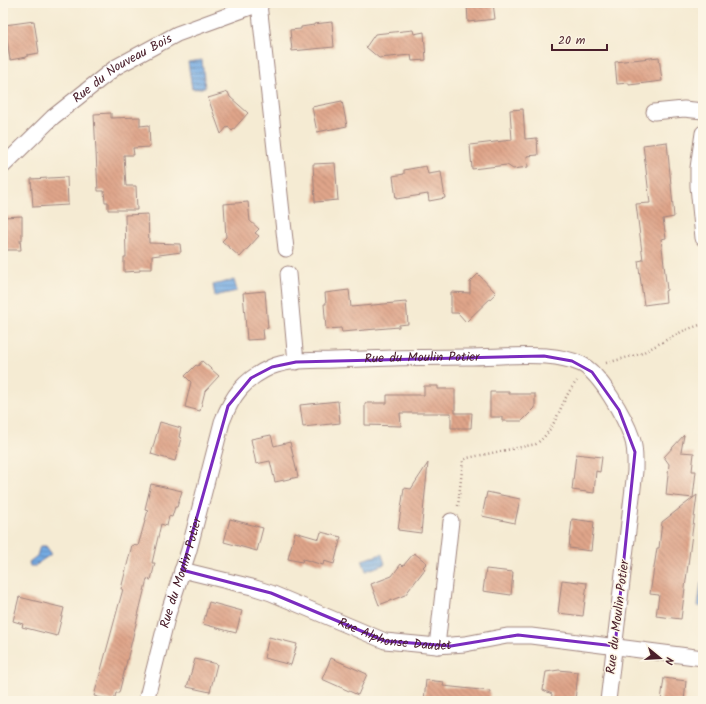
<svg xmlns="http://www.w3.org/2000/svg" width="706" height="704" font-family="Kalam,sans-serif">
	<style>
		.water { fill: url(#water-rules); stroke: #5f6587 }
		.building { fill: url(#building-back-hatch) }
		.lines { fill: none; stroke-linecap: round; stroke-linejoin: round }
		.street-casing { stroke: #a0857f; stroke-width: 17 }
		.path { stroke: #a0857f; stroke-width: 2.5; stroke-dasharray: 1 3; stroke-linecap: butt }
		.street { stroke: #fff; stroke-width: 15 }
		.marked { fill: none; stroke: #7b2cbf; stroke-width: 3; stroke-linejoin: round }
		.labels { text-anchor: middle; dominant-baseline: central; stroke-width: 3; stroke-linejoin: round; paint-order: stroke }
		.street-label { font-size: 13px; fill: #4a1f2b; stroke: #fcf5e5 }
	</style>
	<defs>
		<pattern id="water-rules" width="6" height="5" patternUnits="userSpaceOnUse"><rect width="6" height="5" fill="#74abe3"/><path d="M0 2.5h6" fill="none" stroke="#618bb8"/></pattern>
		<pattern id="building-back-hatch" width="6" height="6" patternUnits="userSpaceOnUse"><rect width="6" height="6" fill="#dfa58a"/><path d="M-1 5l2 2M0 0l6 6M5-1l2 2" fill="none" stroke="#b78671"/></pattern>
	</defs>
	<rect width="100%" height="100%" fill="#fcf5e5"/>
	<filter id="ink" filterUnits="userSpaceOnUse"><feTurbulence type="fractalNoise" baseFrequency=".025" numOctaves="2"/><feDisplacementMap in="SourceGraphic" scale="8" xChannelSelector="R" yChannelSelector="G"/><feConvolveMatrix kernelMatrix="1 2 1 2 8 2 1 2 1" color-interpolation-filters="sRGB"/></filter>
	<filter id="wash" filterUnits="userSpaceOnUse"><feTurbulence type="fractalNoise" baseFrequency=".012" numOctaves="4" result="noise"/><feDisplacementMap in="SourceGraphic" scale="16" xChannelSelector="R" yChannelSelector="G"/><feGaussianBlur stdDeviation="0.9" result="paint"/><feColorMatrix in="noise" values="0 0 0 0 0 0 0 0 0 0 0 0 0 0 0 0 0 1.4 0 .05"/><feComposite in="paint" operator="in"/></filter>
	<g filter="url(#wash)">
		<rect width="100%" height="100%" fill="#f5ebd3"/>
		<path class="water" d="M202,60l3,28 -13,1 -4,-27z
			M234,280l3,11 -22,5 -2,-11z
			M40,546h6l5,7 -1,2 -9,6 -5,5h-6l-1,-4 8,-6z
			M382,554l3,10 -19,7 -4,-11z
			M701,583l2,1v23l-5,-1z"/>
		<g id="blocks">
			<path class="building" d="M467,3h26l2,16 -27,3z
				M34,21l5,32 -12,2v2l-17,3 -5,-35z
				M332,22l2,25 -42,4 -2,-21 11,-1v-2l13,-2v-1z
				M413,30l1,4 10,-2 2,28 -14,1 -1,-6 -32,3 -13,-11 9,-13z
				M659,57l3,24 -33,4v-2l-12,1 -2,-22z
				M228,92l2,5 18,16 -16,18 -4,-5 -7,8 -13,-36z
				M342,101l5,25 -30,6 -5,-25z
				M523,109l2,30 12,-1 1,17 -11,1 1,11 -15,2 -6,-4 -35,4 -2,-24 42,-5 -2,-30z
				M111,113v5l29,-1v9l9,-1 1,22 -17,1 1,7h-10l2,31h10l1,24h-29v-8h-3l-1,-11h-6l-4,-77z
				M667,142l7,75 -11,2 3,19 -5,1 6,51 -2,1 1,11 -22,3 -6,-44 5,-1 -7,-56 14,-1 -7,-58z
				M335,163l3,37 -23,2 -2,-38z
				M426,166l2,8 13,-2 4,26 -16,3 -1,-7 -32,5 -3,-23 11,-2v-4z
				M67,177l1,28 -35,2 -2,-28z
				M248,202l2,19 9,8 -4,4 4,3 -19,21 -18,-16 4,-4 -2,-33z
				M148,214l1,29 31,1 1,8 -29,4v13h-12v2l-16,1v-15h2l-1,-42z
				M22,216v24h-2l1,10h-17l-1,-33z
				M478,274l18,19 -30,29 -8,-9h-7v-21l19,1v-11z
				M349,290l2,17 55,-5 2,22 -9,1v2l-57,5 -1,-4 -15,1 -2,-25h2l-1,-11z
				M265,291l3,37 -5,1 1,10 -17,1 -4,-47z
				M202,361l17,15 -14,15 -5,20 -15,-4 6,-25 -6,-6 11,-11 2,1z
				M424,386h14v3h17v24h17l-1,15h-20v-15h-51l1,13 -36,-1v-22h22v-8h37z
				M490,392h19v2h26v14l-13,13h-20v-4h-12z
				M338,401l2,22 -37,4 -3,-22z
				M160,422l21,6 -2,9 2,1 -6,23 -24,-7z
				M271,435l3,11 16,-4 8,35 -23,5 -5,-21 -14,3 -5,-25z
				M684,435l-3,17 13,1 -2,18h4l-3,27 -27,-3 3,-31 -5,-7z
				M576,454l26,3 -2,15 -4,-1 -2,22 -22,-3z
				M428,463l-7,70 -23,-3 6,-42 7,1z
				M151,484l31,7 -5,16h-2l-3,10 -3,-1 -2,10 -6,-2 -9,39h3l-4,17 -4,-1 -28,114h-3l-2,8 -20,-5 29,-107h-2l11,-44 6,1 10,-36 -3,-1z
				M487,492l33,7 -5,24 -33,-7z
				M697,495l-16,124 -25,-3 3,-21 -9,-1 7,-46h2l3,-26z
				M230,519l33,9 -6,23 -33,-9z
				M572,519l22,3 -3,29 -22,-3z
				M295,532l24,7 2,-7 20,5 -7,27 -10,-3 -1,4 -20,-6 -1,3 -14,-3z
				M414,553l13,10 -4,4 2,2 -20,26 -26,10 -8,-21 21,-8 9,-12 2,2z
				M486,569l27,3 -2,23 -28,-4z
				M562,580l25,3 -4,33 -25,-3z
				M19,597l45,11 -7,28 -35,-9 1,-3 -10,-3z
				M209,602l33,9 -6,22 -33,-9z
				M269,637l28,7 -6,21 -27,-7z
				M331,658l36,16 -9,21 -36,-16z
				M195,659l22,5 -7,28 -23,-5z
				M559,670l19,2 -3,29h-24l1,-7 -9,-4 3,-18z
				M664,678l22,3 -2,20h-23z
				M426,680l18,2 -1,4 47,5 -1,10h-65z"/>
		</g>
	</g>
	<g filter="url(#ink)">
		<use href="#blocks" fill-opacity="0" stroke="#a0857f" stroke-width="1"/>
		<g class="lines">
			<g class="street-casing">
				<g id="street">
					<path d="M259,4l27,245"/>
					<path d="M654,112l30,-3 19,2"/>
					<path d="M703,133l-5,35v18l5,52"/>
					<path id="s1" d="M3,166l50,-49 63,-50 61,-33 85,-31"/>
					<path d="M288,274l8,88"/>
					<path id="s2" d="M182,570l70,17 19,6 114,48 52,5 28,-2 42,-8h24l172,22"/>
					<path d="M437,646l14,-125"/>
					<path id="s3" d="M146,701l22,-87 21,-64 33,-128c10,-26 22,-43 49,-55 19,-8 42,-6 63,-7 44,-2 89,-3 133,-3 25,0 54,-3 79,-1 12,1 24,3 35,8 19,9 44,54 51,74 4,11 3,22 3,33l-27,230"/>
				</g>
			</g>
			<path class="path" d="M606,363l34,-9 45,-24 18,-6
				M458,506l5,-45 4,-3 69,-14c23,-17 23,-43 41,-63"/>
			<use href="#street" class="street"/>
		</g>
	</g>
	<path class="marked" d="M544,356l28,5 20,11 27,38 16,42 -20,194 -97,-11 -67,11 -66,-5 -114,-48 -89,-23 46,-164 23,-28 21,-11 24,-5z"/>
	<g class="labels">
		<g class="street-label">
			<text stroke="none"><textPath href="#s1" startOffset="155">Rue du Nouveau Bois</textPath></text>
			<text stroke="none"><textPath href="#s3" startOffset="517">Rue du Moulin Potier</textPath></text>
			<text stroke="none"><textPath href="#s3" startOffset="133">Rue du Moulin Potier</textPath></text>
			<text transform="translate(618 617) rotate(-83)">Rue du Moulin Potier</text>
			<text stroke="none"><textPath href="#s2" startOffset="224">Rue Alphonse Daudet</textPath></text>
		</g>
	</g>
	<rect width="706" height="704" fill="none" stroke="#fcf5e5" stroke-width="16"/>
	<g transform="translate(660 658) rotate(108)" stroke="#fcf5e5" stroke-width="3" paint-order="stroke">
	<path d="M0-3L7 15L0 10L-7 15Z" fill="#4a1f2b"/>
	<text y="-6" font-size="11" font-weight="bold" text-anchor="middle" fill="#4a1f2b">N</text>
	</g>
	<path d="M552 44v6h55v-6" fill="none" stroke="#4a1f2b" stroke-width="2"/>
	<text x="558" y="44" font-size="12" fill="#4a1f2b" stroke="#fcf5e5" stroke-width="3" paint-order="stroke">20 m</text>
</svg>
